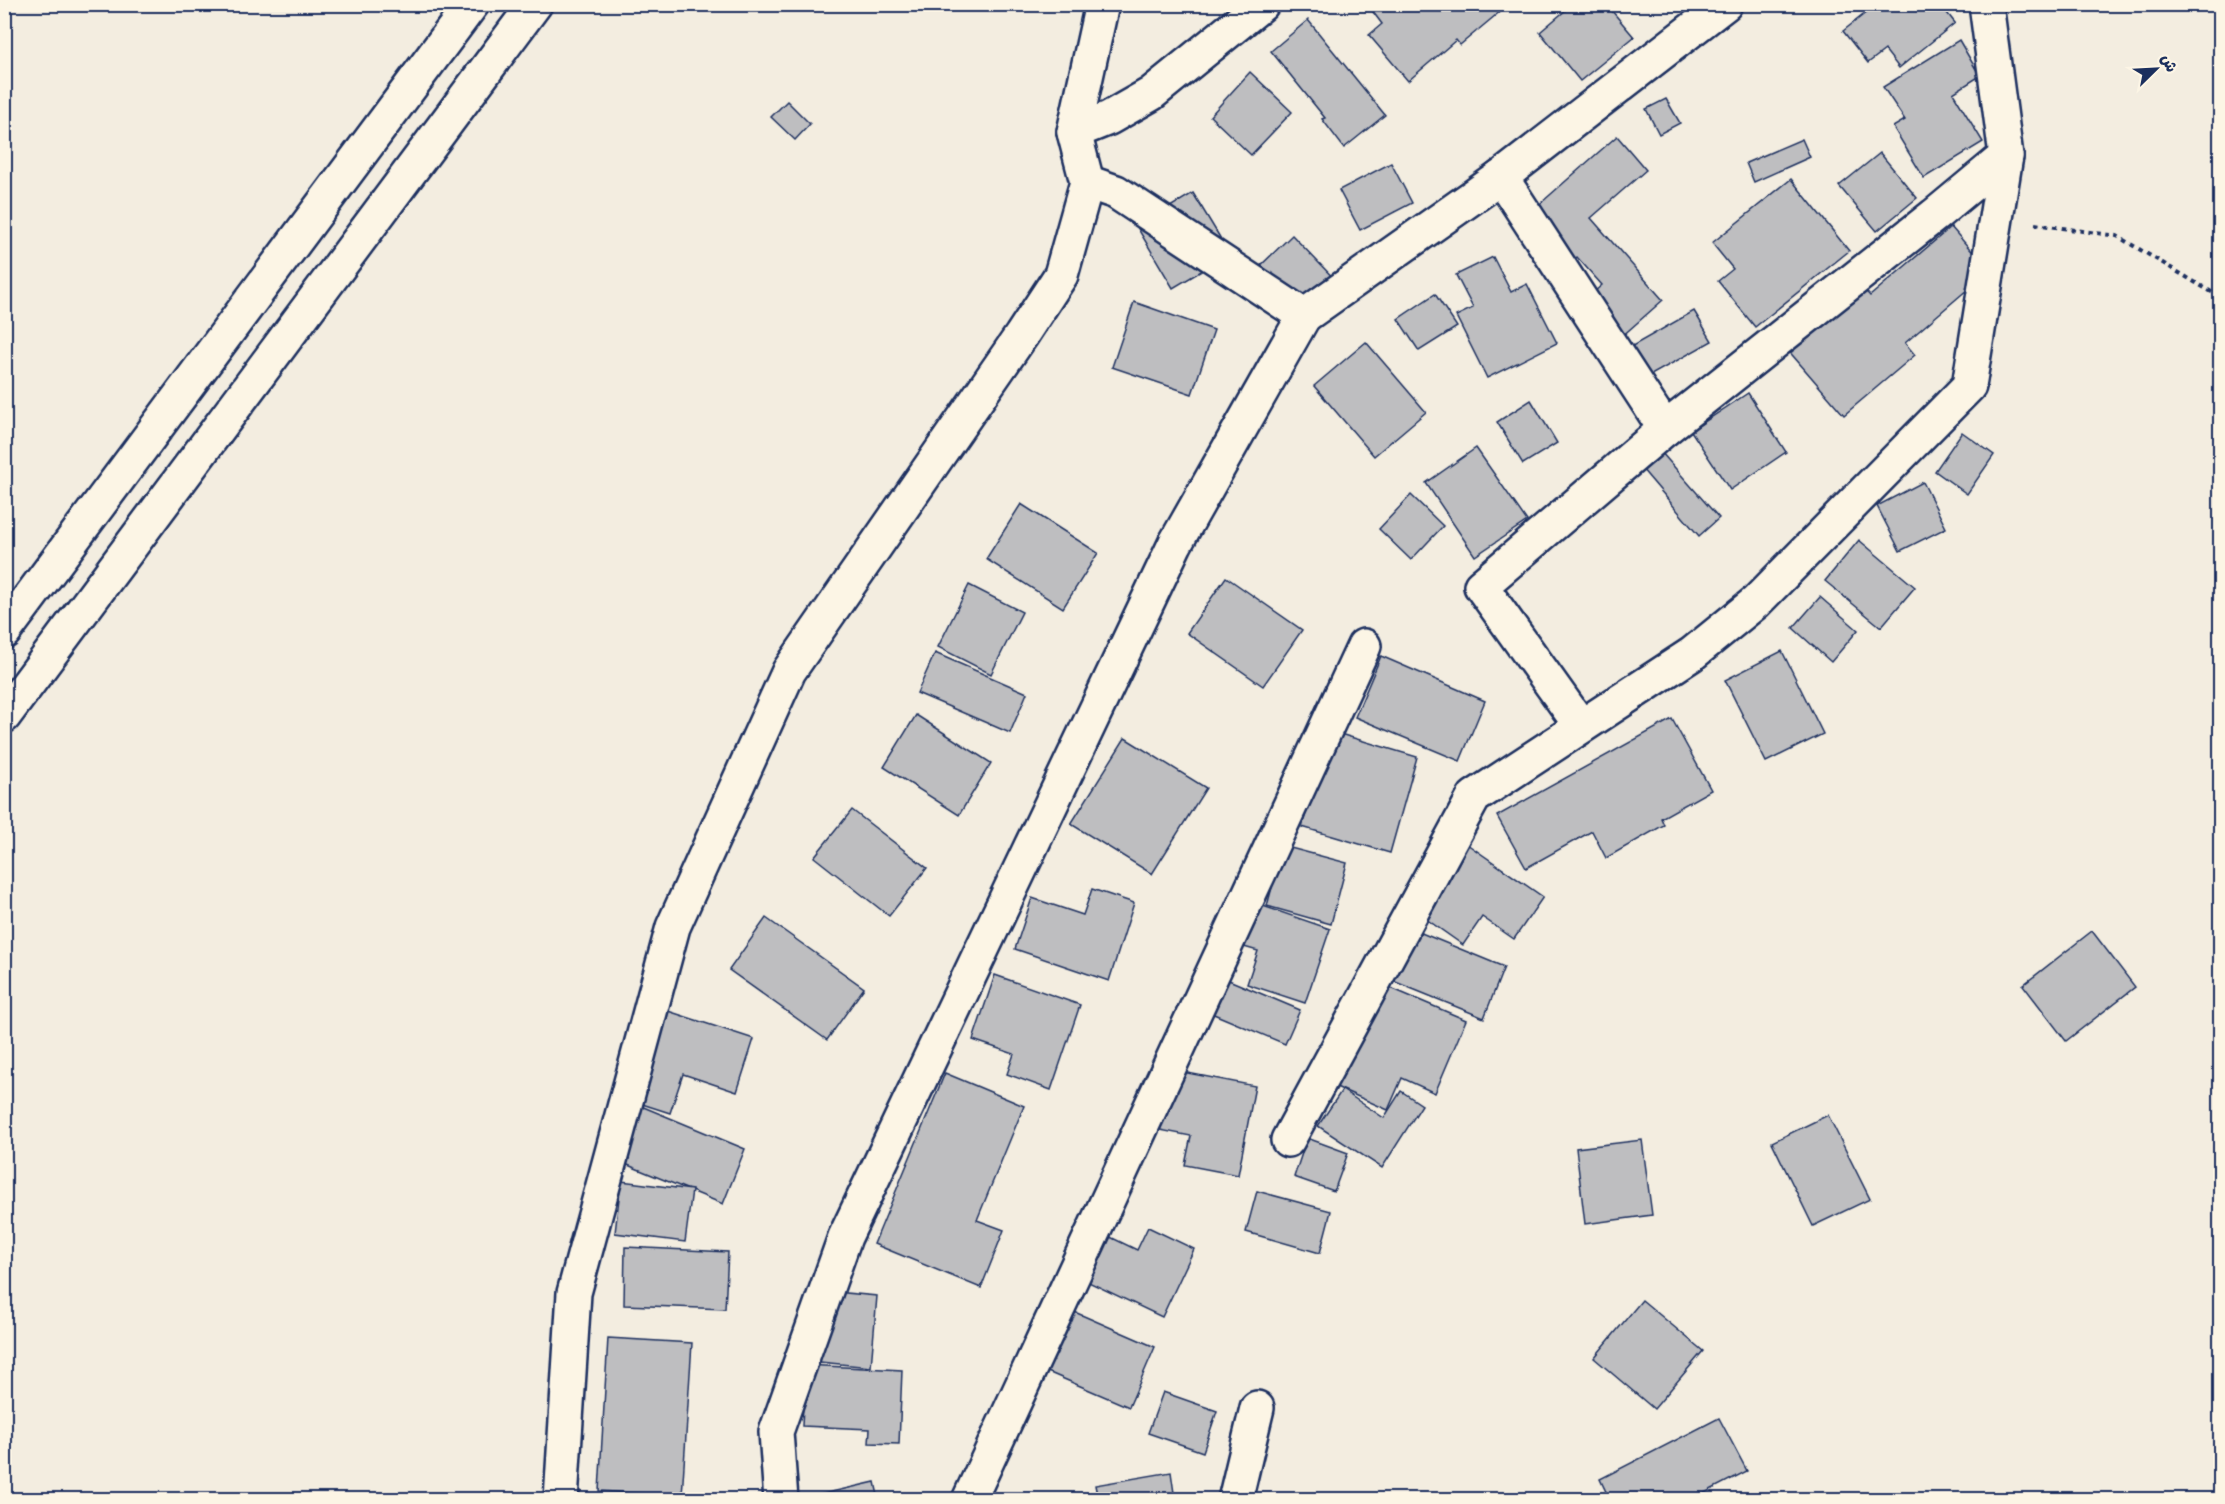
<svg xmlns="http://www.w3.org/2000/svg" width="2225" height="1504" font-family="'Balsamiq Sans','Playpen Sans Arabic',sans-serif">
<rect width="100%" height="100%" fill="#f3ede0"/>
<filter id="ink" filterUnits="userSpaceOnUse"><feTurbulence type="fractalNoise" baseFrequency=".0167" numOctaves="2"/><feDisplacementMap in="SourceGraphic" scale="12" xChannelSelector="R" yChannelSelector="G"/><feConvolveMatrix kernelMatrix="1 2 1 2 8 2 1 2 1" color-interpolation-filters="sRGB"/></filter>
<g filter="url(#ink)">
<g fill="#bebec0" stroke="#1b2f5e" stroke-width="1.5">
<polygon points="1367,4 1508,4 1508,5 1460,45 1456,40 1408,81 1369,35 1382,24"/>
<polygon points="1573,4 1606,4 1634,37 1580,81 1540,32"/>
<polygon points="1877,4 1940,4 1955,23 1899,68 1885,50 1868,63 1843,31"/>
<polygon points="1308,20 1385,115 1344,148 1322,119 1325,118 1271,51"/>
<polygon points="1959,40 1980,76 1953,93 1983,142 1924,178 1893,127 1905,120 1883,87"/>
<polygon points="1250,72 1292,112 1251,155 1210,116"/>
<polygon points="1666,99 1680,123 1659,134 1646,109"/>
<polygon points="787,101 810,124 795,140 771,117"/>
<polygon points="1617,136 1646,170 1591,218 1663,300 1620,338 1586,299 1602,285 1577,257 1567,266 1525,217"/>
<polygon points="1802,139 1810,157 1754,182 1746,163"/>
<polygon points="1880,153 1917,198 1877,231 1839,186"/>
<polygon points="1391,163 1412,203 1360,230 1339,190"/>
<polygon points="1791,179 1849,251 1755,327 1718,281 1733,269 1712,243"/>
<polygon points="1193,193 1230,254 1173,288 1137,227"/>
<polygon points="1951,227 1989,271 1905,343 1915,355 1844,415 1787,349 1861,286 1870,296"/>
<polygon points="1292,235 1344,289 1317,316 1254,272"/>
<polygon points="1493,257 1511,292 1527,284 1557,343 1487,378 1456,316 1473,308 1456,275"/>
<polygon points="1435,294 1457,327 1419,351 1398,319"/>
<polygon points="1134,302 1214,330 1192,394 1112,367"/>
<polygon points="1694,311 1712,341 1644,379 1627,349"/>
<polygon points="1366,342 1426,412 1374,456 1314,386"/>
<polygon points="1748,393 1786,452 1730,490 1691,431"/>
<polygon points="1531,400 1557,443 1523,464 1497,422"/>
<polygon points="1962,432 1994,455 1967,494 1935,471"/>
<polygon points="1476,448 1527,521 1475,556 1426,483"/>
<polygon points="1661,452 1719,518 1699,536 1642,469"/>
<polygon points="1923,482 1946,528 1900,551 1877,506"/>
<polygon points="1411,495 1443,526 1411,560 1379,529"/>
<polygon points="1021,504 1098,553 1063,608 986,559"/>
<polygon points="1859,540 1915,587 1881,627 1825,581"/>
<polygon points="1226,577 1302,630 1263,686 1187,633"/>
<polygon points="969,585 1022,612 991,674 938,647"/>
<polygon points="1820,597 1858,630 1831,662 1793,628"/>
<polygon points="1782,651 1823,734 1766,762 1725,680"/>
<polygon points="935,653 1027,693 1010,733 917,693"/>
<polygon points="1381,656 1485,701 1460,761 1355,717"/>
<polygon points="916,715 991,763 959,815 884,767"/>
<polygon points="1672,719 1711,790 1661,818 1664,825 1606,858 1592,831 1526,868 1497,816"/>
<polygon points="1330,731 1417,757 1390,853 1302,827"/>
<polygon points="1125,738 1206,788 1152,874 1071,824"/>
<polygon points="852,810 927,868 889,916 814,857"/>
<polygon points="1467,844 1543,897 1514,939 1482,917 1463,945 1419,914"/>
<polygon points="1283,846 1347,863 1331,924 1267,906"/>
<polygon points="1092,889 1134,903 1109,981 1015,949 1032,898 1083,915"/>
<polygon points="1257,904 1330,929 1305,1003 1247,984 1258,951 1244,947"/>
<polygon points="766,918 864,988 827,1040 729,970"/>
<polygon points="1414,930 1504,967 1484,1018 1393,981"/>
<polygon points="2092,931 2135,987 2066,1041 2023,985"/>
<polygon points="995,975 1080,1005 1051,1090 1007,1074 1014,1054 973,1040"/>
<polygon points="1224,978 1300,1010 1285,1044 1209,1012"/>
<polygon points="1379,983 1466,1020 1435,1093 1402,1078 1388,1110 1334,1086"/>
<polygon points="668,1011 754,1039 737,1092 683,1074 670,1113 639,1103"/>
<polygon points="1167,1069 1255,1086 1238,1175 1185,1165 1191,1136 1155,1129"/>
<polygon points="945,1073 1024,1106 977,1220 1004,1230 981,1288 874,1244"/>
<polygon points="1342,1090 1384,1118 1401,1091 1422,1105 1382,1168 1318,1126"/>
<polygon points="641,1106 745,1149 723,1204 618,1161"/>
<polygon points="1828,1115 1870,1199 1813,1226 1772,1142"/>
<polygon points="1307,1138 1348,1153 1334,1191 1294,1177"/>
<polygon points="1642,1140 1652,1215 1585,1224 1576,1148"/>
<polygon points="621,1181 692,1190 685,1242 615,1233"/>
<polygon points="1257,1191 1331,1211 1320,1253 1246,1232"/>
<polygon points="1148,1227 1194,1249 1162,1317 1080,1278 1102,1233 1137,1250"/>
<polygon points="625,1247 728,1252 725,1309 624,1305"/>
<polygon points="814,1290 877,1296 871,1367 809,1361"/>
<polygon points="1642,1300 1703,1351 1654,1409 1594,1358"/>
<polygon points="1070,1310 1155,1347 1129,1407 1043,1370"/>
<polygon points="608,1338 692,1343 682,1496 599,1491"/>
<polygon points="805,1365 902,1370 899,1444 869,1443 870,1429 802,1426"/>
<polygon points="1163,1392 1217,1411 1203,1452 1148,1433"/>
<polygon points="1719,1418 1747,1471 1691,1500 1610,1500 1600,1479"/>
<polygon points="1171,1472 1175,1500 1098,1500 1095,1485"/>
<polygon points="875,1482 879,1500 797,1500"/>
</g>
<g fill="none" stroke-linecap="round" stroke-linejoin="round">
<defs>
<g id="street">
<polyline points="1074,132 1109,118 1151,94 1262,4"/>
<polyline points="1501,177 1665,429 1935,215 2006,156 1986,4"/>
<polyline points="1087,182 1116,192 1304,316 1501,177 1725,4"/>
<polyline points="4,632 472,4"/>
<polyline points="4,716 535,4"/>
<polyline points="1581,726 1481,586 1665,429"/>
<polyline points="1288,1140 1474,797 1692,654 1756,602 1969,386 2006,156"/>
<polyline points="561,1500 574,1293 673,927 789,671 1021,336 1061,275 1087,182 1074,132 1102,4"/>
<polyline points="781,1500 776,1432 845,1237 1175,544 1304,316"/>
<polyline points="969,1500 1364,646"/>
<polyline points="1235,1500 1257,1408"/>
</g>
</defs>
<use href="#street" stroke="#1b2f5e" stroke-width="38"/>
<polyline stroke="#1b2f5e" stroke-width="4" stroke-dasharray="4.5 4.5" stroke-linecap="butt" points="2035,224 2117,236 2220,297"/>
<use href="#street" stroke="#fcf5e5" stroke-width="33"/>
</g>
</g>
<rect width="2225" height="1504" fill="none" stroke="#fcf5e5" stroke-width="24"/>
<rect x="12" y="12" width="2201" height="1480" fill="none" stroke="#1b2f5e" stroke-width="2" filter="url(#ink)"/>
<g transform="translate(2156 69) rotate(66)" stroke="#fcf5e5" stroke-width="4.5" paint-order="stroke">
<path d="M0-4.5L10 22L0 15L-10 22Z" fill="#1b2f5e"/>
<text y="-9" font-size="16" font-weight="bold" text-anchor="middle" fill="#1b2f5e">ش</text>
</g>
</svg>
